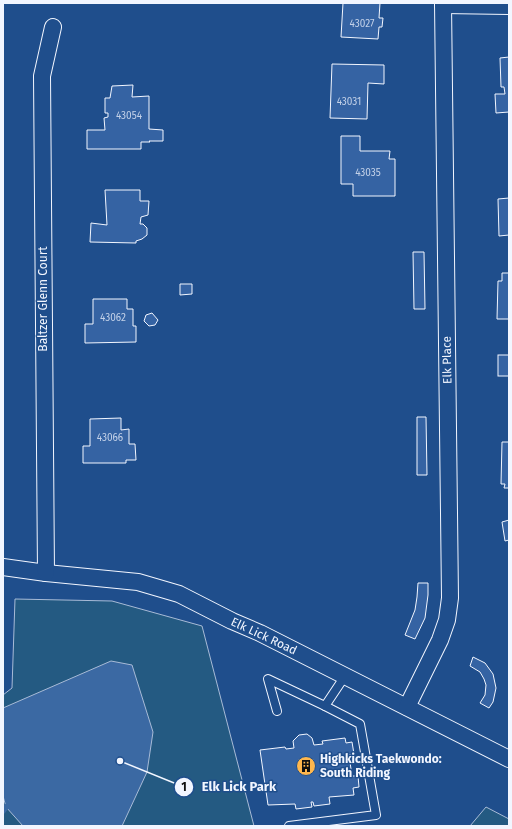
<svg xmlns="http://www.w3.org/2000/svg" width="512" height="829" font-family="'Fira Sans',sans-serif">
<rect width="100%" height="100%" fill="#1f4e8c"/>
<g fill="#245a82" stroke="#a8bbd7">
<polygon points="15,599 112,601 202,626 254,826 3,826 3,695 12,688"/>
<polygon points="486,807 509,819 509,826 470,826"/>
</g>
<polygon fill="#3b69a3" stroke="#a8bbd7" points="111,661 132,665 153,732 147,772 122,826 23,826 6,807 3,796 3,708"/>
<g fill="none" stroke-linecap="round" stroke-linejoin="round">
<polyline stroke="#3b69a3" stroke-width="5.5" points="3,811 6,807"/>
</g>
<g fill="#3563a3" stroke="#f2f6ff">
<polygon points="343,3 394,3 380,3 379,18 383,18 382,27 379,27 378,39 341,37"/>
<polygon points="509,57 509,112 496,113 495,94 505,94 504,87 501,87 500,58"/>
<polygon points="332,64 384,65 384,84 368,83 367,119 330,118"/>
<polygon points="133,85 132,97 149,96 149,129 163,130 163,141 149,141 150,142 141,142 141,149 87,149 87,130 105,130 104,118 108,117 108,113 105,113 105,98 110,98 112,86"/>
<polygon points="341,136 360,136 360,151 390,151 389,159 395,159 395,196 353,196 353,184 341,184"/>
<polygon points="105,190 140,190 140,201 149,201 148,215 141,217 140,224 143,224 147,228 147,235 142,239 136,241 136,243 90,242 91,223 107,225"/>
<polygon points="509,198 509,242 509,235 499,236 498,199"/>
<polygon points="413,252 424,252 425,309 414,309"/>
<polygon points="502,273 509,273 509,319 497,319 498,281 502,281"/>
<polygon points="180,284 192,284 192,294 180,295"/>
<polygon points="93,299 127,299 127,309 133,309 133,326 136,326 136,342 85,343 85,324 93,324"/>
<polygon points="152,313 158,320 155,325 149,326 144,321 146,315"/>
<rect x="498" y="355" width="11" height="21"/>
<polygon points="417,417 426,417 427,475 417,475"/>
<polygon points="121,418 121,430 129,429 129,444 135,444 136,460 126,460 126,463 83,463 83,446 90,446 90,419"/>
<polygon points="502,442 509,442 509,488 504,488 505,484 501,484"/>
<polygon points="509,520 509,540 505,541 502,522"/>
<polygon points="418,583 428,583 428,595 425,618 415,639 405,635 415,610 417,597"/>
<polygon points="473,657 485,663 493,674 496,688 493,702 489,708 480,703 485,695 486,685 484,679 480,672 470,666"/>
<polygon points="307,734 312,738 314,745 323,744 322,741 345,738 346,743 352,742 354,754 349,755 352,776 358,776 359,787 353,788 354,795 329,797 330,804 314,806 313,802 311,802 312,807 296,809 295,804 268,805 260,750 285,747 286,749 294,748 293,741 299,735"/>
</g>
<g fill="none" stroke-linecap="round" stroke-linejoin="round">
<defs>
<g id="service">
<polyline points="277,711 268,679 325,706 345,676"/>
<polyline points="289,826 376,815 360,724 325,706"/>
</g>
<g id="minor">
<polyline points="443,5 509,6"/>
<polyline points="3,567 46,573 138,582 179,594 232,621 260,633 509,759"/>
<polyline points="46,573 42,76 53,27"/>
<polyline points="407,707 440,640 447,620 450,598 443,3"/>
</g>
</defs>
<use href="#service" stroke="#f2f6ff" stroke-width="10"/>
<use href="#minor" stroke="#f2f6ff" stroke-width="18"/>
<use href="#service" stroke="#1f4e8c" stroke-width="8"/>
<use href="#minor" stroke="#1f4e8c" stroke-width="16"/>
</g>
<defs>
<symbol id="building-disc" viewBox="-11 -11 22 22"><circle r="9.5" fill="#ffb74d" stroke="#1f4e8c"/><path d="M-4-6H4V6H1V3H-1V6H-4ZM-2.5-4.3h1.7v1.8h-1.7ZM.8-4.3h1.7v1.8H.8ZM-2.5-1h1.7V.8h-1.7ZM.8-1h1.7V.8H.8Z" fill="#111"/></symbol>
</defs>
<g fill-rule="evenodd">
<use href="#building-disc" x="295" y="755" width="22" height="22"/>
</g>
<g text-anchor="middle" stroke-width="3" stroke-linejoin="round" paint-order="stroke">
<g font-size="10" fill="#c3d1e8">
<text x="362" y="27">43027</text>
<text x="349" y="105">43031</text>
<text x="129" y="119">43054</text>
<text x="368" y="176">43035</text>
<text x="113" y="321">43062</text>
<text x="110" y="441">43066</text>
</g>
<g font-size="12" fill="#f2f6ff" stroke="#1f4e8c">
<text transform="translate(43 299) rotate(-90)" y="4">Baltzer Glenn Court</text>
<text transform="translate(447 360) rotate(-91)" y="4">Elk Place</text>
<text transform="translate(264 636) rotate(25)" y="4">Elk Lick Road</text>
</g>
<g font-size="12" font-weight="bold" fill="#f2f6ff" stroke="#1f4e8c" text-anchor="start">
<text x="320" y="763">Highkicks Taekwondo:<tspan x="320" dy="14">South Riding</tspan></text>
</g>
</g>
<path fill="none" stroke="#f2f6ff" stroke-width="1.5" d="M120 761L184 787"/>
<g fill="#f2f6ff" stroke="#1f4e8c" stroke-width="1.5">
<circle cx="120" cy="761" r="4"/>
<circle cx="184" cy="787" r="10"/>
</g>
<g font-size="12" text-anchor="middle" font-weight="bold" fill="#111">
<text x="184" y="791">1</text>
</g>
<g font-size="13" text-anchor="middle" font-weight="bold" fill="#f2f6ff" stroke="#1f4e8c" stroke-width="3" stroke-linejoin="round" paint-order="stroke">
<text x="239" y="791">Elk Lick Park</text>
</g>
<rect width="512" height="829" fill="none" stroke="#f2f6ff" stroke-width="8"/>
</svg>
